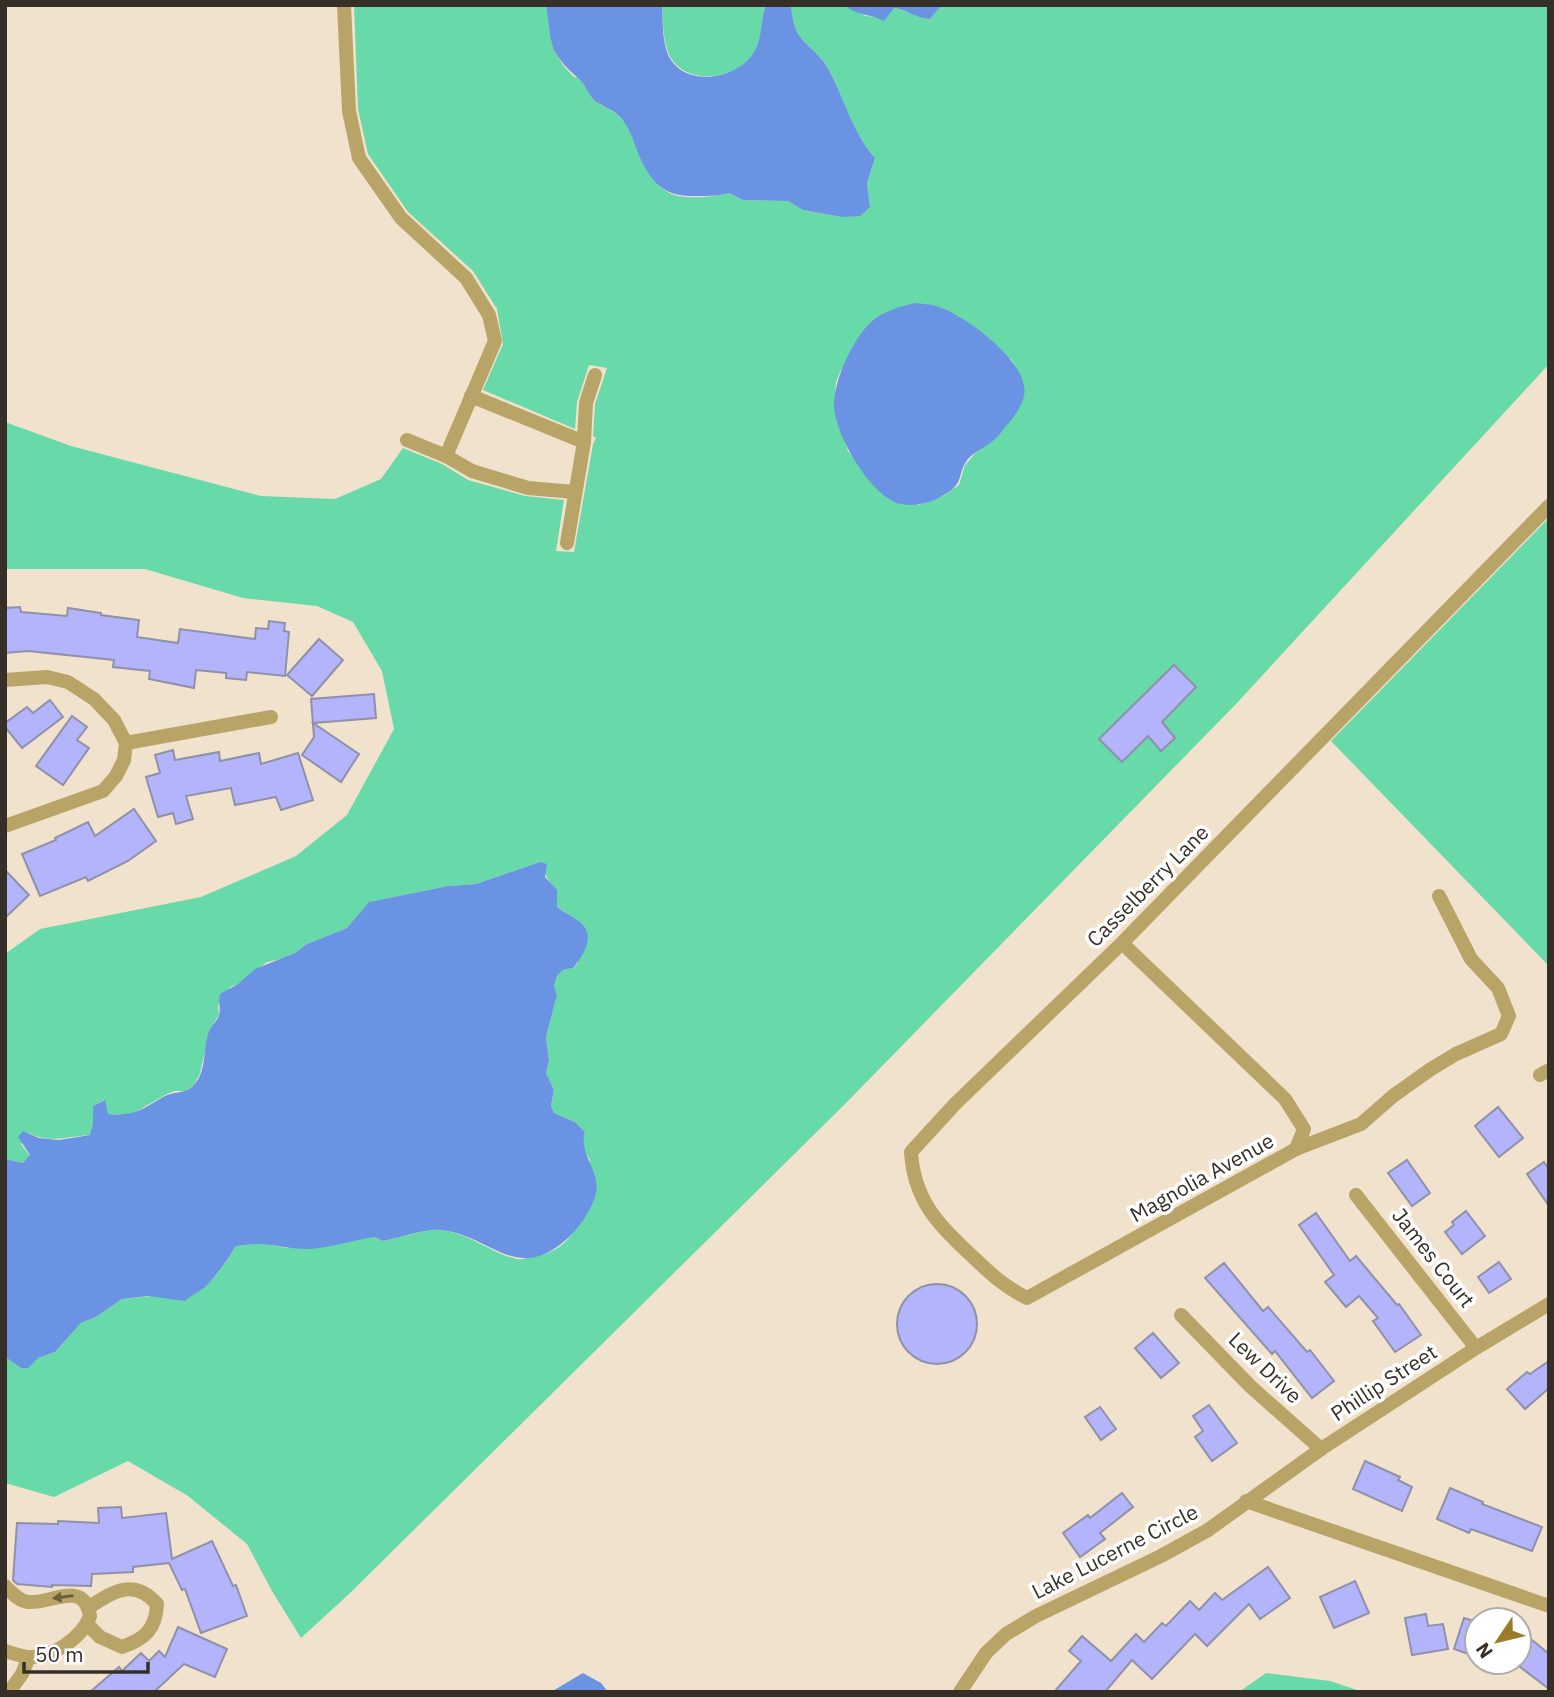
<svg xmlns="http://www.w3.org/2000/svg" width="1554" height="1697" font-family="'IBM Plex Sans',sans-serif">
<rect width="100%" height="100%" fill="#f0e2cc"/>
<g fill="#68d9a9" fill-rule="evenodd">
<path d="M354,5h192c4,28 4,48 25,69 6,7 2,0 9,6 6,6 8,15 15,21 12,9 20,8 30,22 15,23 17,51 41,68 13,10 48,6 63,2l14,7 45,1 15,9 39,7 28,-10 -3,-24 8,-25c-24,-27 -31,-63 -49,-93 -6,-10 -25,-24 -29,-33 -4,-9 -5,-17 -6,-27h53l22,11 15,2 13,-10 36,11 12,-14h607v359l-313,340 -390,399 -497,491 -48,44 -29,-47 -25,-47 -59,-48 -60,-35 -74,36 -49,-14v-126l16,11 17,-10 17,-6 26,-29 15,-6 26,-18 72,-7c17,-7 33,-29 41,-45l21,-5 31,6 88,-11 8,4c14,-3 47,-13 58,-11 30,4 51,24 76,29 6,1 14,-2 21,-3 48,-11 46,-57 52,-96 -6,-10 -9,-16 -5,-28l-10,-10 -21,-9 -3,-7 3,-16 -8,-17 3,-12 -3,-24 11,-42 -3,-9 3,-10 6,-6 10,-2 5,-5 -4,-45 -17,-11c0,-21 -10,-24 -17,-45l-64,22 -28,2 -78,16 -23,26 -40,16 -12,9 -14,6 -14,3 -29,22 -8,3 -12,19 1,9 -9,14 -10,44 -6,12 -9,6h-11l-9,4 -33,19h-25l-3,-14 -11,6v18l-2,11c-22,1 -41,9 -62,-2l-8,11 9,12 -7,7 -18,-4v-205l35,-25 161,-32 95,-41 51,-41 47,-86 -12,-58 -29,-49 -36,-16 -74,-8 -98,-29h-140v-147l66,24 190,50 74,3 46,-20 22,-31 39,16 26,16 57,16 39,4 -8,51 18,1 19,-108 3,-6 -3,-2 2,-32 12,-36 -18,-3 -12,37 -2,27 -92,-39 20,-46 -6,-35 -24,-38 -65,-59 -40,-58 -10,-45zM871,322l140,37 12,23 -44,67 -14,16 -6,20 -14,10 -26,10 -41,-16 -30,-38 -14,-46 2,-23 4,-10z"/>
<path d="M655,5h111c-6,16 -2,34 -12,48 -17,25 -62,33 -81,8 -10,-13 -10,-38 -11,-54z"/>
<polygon points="1549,518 1549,966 1331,741"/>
<polygon points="1266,1673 1330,1681 1363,1692 1239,1692"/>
</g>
<g fill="#6a94e3">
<path d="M546,5h109l7,2c1,16 0,39 9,53 18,28 68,18 83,-8 9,-14 6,-32 12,-47h25c1,10 2,18 6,27 4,9 23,23 29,33 18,30 25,66 49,93l-8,25 3,24 -10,9 -18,1 -39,-7 -15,-9 -45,-1 -14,-7c-11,3 -20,3 -32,3 -28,1 -42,-8 -55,-34 -7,-15 -10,-30 -20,-43 -8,-10 -18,-11 -27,-18 -7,-6 -9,-15 -15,-21 -32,-29 -28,-33 -34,-75z"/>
<path d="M844,5h98l-12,14c-14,-1 -23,-9 -36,-11l-10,13c-13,-7 -27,-5 -40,-16z"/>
<path d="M915,303c6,1 14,1 21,3 28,8 95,57 88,90 -2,10 -10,21 -16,28 -5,5 -9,12 -14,16 -8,7 -19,11 -26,19 -12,15 -2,25 -26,37 -12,7 -27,11 -41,8 -30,-6 -68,-72 -67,-101 1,-25 19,-64 37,-81 12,-11 28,-15 44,-19z"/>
<path d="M540,862l7,2 -2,13 12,13v17c8,6 17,10 24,16 15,14 2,33 -8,45l-10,2 -6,6 -3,10 3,9 -11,42 3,24 -3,12 8,17 -3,16 3,7 21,9 10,10c-7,22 16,39 11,61 -3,15 -17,35 -28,45 -52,47 -75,-2 -127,-8 -13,-2 -43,8 -58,11l-8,-4c-21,3 -42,10 -64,12 -29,1 -47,-10 -76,-2 -7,13 -17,26 -27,37 -6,7 -16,10 -23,17l-37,-5 -26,3 -26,18 -15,6 -26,29 -17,6 -10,10h-7l-16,-11v-198l18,4 7,-8 -12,-18 5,-6 16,7 20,2 31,-5 3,-11v-18l12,-6 3,14c27,2 33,-4 55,-17 10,-6 22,-3 30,-11 15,-15 9,-39 17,-57 2,-4 8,-9 9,-14 2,-6 -1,-14 1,-21l18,-10 17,-15 40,-16 12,-9 40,-16 22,-26 79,-16 28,-2z"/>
<polygon points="583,1673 601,1683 608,1692 551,1692"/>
</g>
<g fill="#b3b4fb" stroke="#9091a8" stroke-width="2">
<polygon points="20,607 21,612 67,616 68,608 101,613 101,615 139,620 137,637 178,643 180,629 255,639 256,628 268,629 269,621 285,623 284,631 289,632 285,676 247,672 246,680 226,678 226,673 196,670 194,688 149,679 150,671 113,667 114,660 28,651 5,653 5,608"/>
<polygon points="319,639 343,660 312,696 287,675"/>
<polygon points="1174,665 1196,687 1162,722 1175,738 1161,751 1148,736 1122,762 1099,739"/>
<polygon points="374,694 376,718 313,723 359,754 341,782 302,755 314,737 311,699"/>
<polygon points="50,700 63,717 22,748 5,727 5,723 27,707 33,713"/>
<polygon points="72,716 87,727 77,740 89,748 63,785 36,766"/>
<polygon points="173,750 175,760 219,752 220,761 259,753 261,764 298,753 313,800 281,810 276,797 235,805 231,788 186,796 193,819 176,824 173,813 158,817 146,777 160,773 155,755"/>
<polygon points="134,809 156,841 128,861 88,881 86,877 40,896 22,854 56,840 55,838 88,822 95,836"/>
<polygon points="5,870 29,895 5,918"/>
<polygon points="1498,1107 1523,1138 1499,1157 1475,1126"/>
<polygon points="1407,1160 1430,1193 1412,1206 1388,1173"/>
<polygon points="1544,1162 1549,1169 1549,1206 1527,1174"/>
<polygon points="1466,1211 1485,1236 1462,1254 1445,1232 1454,1225 1452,1222"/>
<polygon points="1316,1213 1350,1261 1356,1256 1397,1305 1399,1304 1421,1335 1395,1352 1373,1321 1378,1318 1359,1296 1346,1307 1325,1282 1334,1275 1299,1225"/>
<polygon points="1499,1262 1511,1279 1489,1293 1478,1277"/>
<polygon points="1224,1263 1263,1311 1268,1307 1307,1352 1310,1350 1334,1381 1312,1398 1275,1351 1272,1354 1205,1278"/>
<circle cx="937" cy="1324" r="40"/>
<polygon points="1153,1333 1179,1363 1161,1378 1135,1348"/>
<polygon points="1549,1361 1549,1388 1525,1409 1507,1389 1527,1372 1530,1374"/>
<polygon points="1209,1405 1237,1443 1212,1461 1195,1437 1203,1431 1193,1416"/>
<polygon points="1100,1407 1116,1429 1101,1440 1085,1417"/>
<polygon points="1365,1461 1400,1477 1398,1480 1412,1487 1402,1511 1353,1489"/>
<polygon points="1450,1488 1483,1502 1482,1504 1542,1527 1532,1551 1471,1529 1469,1533 1437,1519"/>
<polygon points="1122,1493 1133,1507 1100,1533 1105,1539 1080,1557 1063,1533 1088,1515 1090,1518"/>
<polygon points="121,1507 122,1518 166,1513 172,1559 212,1541 233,1586 236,1585 247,1616 201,1633 185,1589 182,1590 169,1563 133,1567 133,1572 92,1574 91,1586 52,1585 52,1587 17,1584 13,1580 17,1523 58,1524 58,1521 99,1523 98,1508"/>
<polygon points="1268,1567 1290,1598 1260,1619 1249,1604 1207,1646 1195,1634 1152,1679 1132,1660 1105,1692 1054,1692 1081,1661 1069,1651 1082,1636 1111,1661 1136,1634 1144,1642 1162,1623 1166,1626 1190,1601 1199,1610 1215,1593 1222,1600"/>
<polygon points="1355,1581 1369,1613 1334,1628 1320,1597"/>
<polygon points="1426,1614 1428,1626 1443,1624 1448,1649 1412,1655 1405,1618"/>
<polygon points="1464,1618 1477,1622 1477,1657 1454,1649"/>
<polygon points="178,1627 227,1649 215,1677 184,1664 154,1692 90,1692 119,1667 122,1671 141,1653 149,1661 159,1651 165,1657"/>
<polygon points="1532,1640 1549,1654 1549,1689 1515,1663 1519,1662 1519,1657"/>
</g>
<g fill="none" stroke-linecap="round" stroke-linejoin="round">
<g stroke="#b9a467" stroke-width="14">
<polyline points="344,5 349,111 359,158 401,218 466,278 489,315 495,341 446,456"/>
<polyline points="471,396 584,442"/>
<polyline points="407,440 446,456 472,471 528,488 575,492"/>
<polyline points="567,543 584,442 586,403 595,375"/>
<polyline points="5,680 47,677 68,682 94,699 114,720 126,743 124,760 116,776 103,791 5,826"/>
<polyline points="126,743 271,717"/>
<path d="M1122,943l163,156 19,30 -8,20 -269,149c-24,-12 -36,-24 -55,-42 -34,-31 -58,-56 -61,-104l44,-48 167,-161 427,-437"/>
<polyline points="1540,1075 1549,1070"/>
<polyline points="1296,1149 1361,1124 1393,1096 1431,1069 1456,1054 1501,1034 1509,1016 1498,988 1471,959 1439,896"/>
<polyline points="1356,1195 1476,1348"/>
<polyline points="1181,1315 1250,1386 1321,1449"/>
<polyline points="1246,1501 1549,1606"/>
<path d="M5,1586c7,7 14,15 23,16 24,2 56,-23 62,14 -8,22 -39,43 -63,41 -7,-1 -15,-4 -22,-6"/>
<path d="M87,1624l13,13 22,10c23,-8 34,-18 35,-43 -23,-26 -44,-13 -69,4"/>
<polyline points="9,1692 22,1674 29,1657"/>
<polyline points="960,1692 986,1653 1006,1634 1036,1616 1161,1556 1208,1530 1321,1449 1476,1348 1549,1304"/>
</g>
</g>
<defs><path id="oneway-solid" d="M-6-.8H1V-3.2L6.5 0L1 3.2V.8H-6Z" transform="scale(1.75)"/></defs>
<use fill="#6a5e41" href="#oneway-solid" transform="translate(63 1597) rotate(172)"/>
<g text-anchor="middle" stroke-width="7" stroke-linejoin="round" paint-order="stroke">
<g font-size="21" fill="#352f27" stroke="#fff">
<text transform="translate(1148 886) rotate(-45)" y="7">Casselberry Lane</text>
<text transform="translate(1202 1178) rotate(-29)" y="7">Magnolia Avenue</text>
<text transform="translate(1433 1258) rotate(52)" y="7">James Court</text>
<text transform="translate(1265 1368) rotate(44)" y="7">Lew Drive</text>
<text transform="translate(1384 1383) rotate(-33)" y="7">Phillip Street</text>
<text transform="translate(1115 1552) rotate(-27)" y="7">Lake Lucerne Circle</text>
</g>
</g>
<rect width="1554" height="1697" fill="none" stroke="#352f27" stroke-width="14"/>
<g transform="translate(1498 1641) rotate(235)"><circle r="33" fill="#ffffff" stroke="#aeaca9" stroke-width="2"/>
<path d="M0-5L12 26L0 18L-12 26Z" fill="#9b7b25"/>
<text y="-10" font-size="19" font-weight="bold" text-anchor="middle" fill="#352f27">N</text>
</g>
<path d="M24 1662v10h124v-10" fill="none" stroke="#352f27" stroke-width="3.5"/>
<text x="35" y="1662" font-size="21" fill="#352f27" stroke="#ffffff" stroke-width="5" paint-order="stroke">50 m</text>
</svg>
